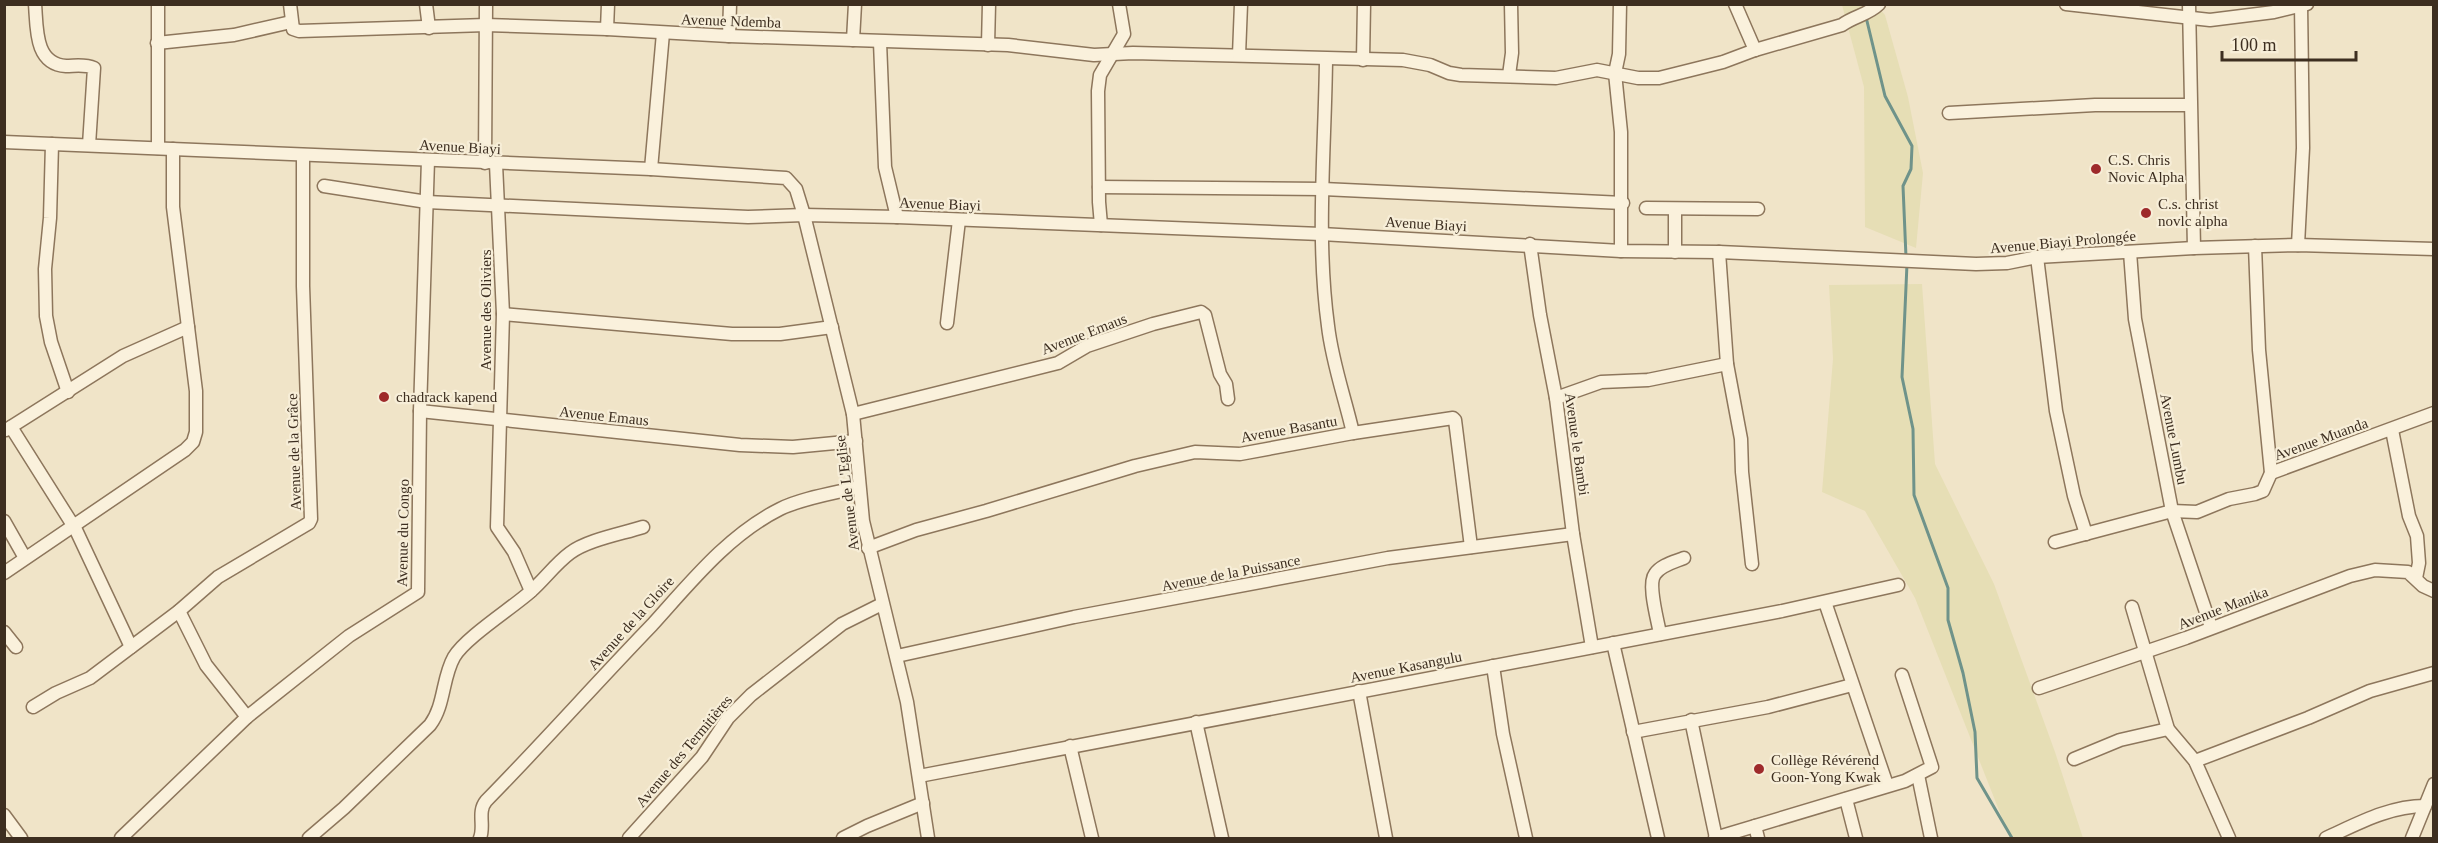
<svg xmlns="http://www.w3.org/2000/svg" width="2438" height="843" font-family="Georgia,serif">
<rect width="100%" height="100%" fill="#f0e4c8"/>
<g fill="#e6deb5">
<polygon points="1842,5 1876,5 1885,15 1908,97 1923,173 1916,248 1865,227 1864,87"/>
<polygon points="1922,284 1935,464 1994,584 2055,752 2083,838 2010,838 1915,598 1865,511 1822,492 1833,359 1829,285"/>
</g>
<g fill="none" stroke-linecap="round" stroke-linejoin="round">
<g stroke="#6f938a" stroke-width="3">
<polyline points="1866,17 1885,96 1912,146 1911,169 1903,186 1906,257"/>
<polyline points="1907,264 1902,377 1913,429 1914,495 1948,588 1948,620 1963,673 1975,732 1977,778 2012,838"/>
</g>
<defs>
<g id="minor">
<path d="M35,4c2,23 -1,60 31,62 9,0 19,-2 28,2l-5,77"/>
<polyline points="158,4 158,148"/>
<path d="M290,4l3,25 6,2 187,-6 121,4 122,7 279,9 86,10 39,-2 270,7 27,5 19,8 12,2 95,3 41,-8 41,8h21l64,-16 32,-12 87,-25c12,-9 26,-10 37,-21"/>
<polyline points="426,4 429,28"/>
<polyline points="1620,4 1619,54 1615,73 1621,132 1621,251"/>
<polyline points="1735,4 1755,50"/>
<polyline points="2066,4 2210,20 2274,12 2307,4"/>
<polyline points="2189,4 2194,248"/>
<polyline points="607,29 608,4"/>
<polyline points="729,36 730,4"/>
<polyline points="853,40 855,4"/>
<polyline points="880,42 885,167 897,217"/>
<polyline points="157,43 234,35 291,22"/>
<polyline points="988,45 989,4"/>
<polyline points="1239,55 1241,4"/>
<path d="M1326,60c-1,88 -10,178 2,266 4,36 17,72 25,107"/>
<polyline points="1363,60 1364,4"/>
<polyline points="1509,75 1512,53 1511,4"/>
<polyline points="1949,113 2095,105 2190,105"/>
<polyline points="4,142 651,169 786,178 796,189 804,215 853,414 863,521 907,702 928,838"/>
<polyline points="52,144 50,218 45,269 46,316 51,342 68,392"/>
<polyline points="485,163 486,4"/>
<polyline points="496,164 503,314 497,527 514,552 531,591"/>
<polyline points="651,169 663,33"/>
<polyline points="324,186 427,202 659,213 748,217 804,215 897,217 1321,234 1621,251 1719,252 1976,264 2007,263 2037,257 2194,248 2298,245 2434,249"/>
<polyline points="1099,187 1323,189 1623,203"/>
<polyline points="1646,208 1758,209"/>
<polyline points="1101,225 1099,202 1098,91 1100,75 1124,34 1119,4"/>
<polyline points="1530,244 1540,315 1556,398 1573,534 1592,647"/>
<polyline points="2298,245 2303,148 2301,4"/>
<polyline points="1675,252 1675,209"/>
<polyline points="1719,252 1727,364 1741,439 1742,472 1752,564"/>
<polyline points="2130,252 2135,319 2172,511 2211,627"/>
<polyline points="2037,257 2056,411 2074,496 2086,534"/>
<polyline points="503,314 732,334 780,334 832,327"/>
<polyline points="947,323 959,220"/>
<polyline points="1556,398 1601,382 1648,380 1727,364"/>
<polyline points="420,411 740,445 793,447 856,441"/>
<polyline points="853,414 1058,363 1087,346 1153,324 1201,312 1205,315 1220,374 1226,384 1228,399"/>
<polyline points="11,427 76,530 131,647"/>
<polyline points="6,430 123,356 188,327"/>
<polyline points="2392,430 2409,516 2417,536 2419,563 2416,578"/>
<polyline points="2271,473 2434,413"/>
<polyline points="4,521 25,558"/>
<polyline points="2055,542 2172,511 2197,512 2229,499 2255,494 2263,491 2271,473 2259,350 2255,246"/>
<polyline points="868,548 916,530 986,511 1135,466 1195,452 1240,454 1353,433 1453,418 1455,420 1471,547"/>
<polyline points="4,573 185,450 193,442 196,432 196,391 173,207 173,149"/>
<polyline points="1825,602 1887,785"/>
<polyline points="2132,607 2168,729 2195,761 2229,838"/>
<polyline points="179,611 206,665 247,717"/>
<polyline points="4,632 16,647"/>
<path d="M1660,634c-2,-13 -13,-50 -5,-60 6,-9 19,-12 29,-16"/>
<polyline points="1613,643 1658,838"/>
<polyline points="897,656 1074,617 1388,558 1573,534"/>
<polyline points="1493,666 1503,734 1526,838"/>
<polyline points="2039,688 2186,638 2350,576 2375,570 2408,572 2423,586 2434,591"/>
<polyline points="1359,691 1386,838"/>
<polyline points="33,707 56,693 90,678 179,611 218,577 309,523 311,519 303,286 303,155"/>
<polyline points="1691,720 1716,838"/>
<polyline points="1196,722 1222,838"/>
<polyline points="1633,732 1768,707 1852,685"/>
<polyline points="1070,746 1092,838"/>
<polyline points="2074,759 2120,740 2168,729"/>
<polyline points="2195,761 2308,718 2370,691 2434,673"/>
<polyline points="1918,775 1931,838"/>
<polyline points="919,776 1782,611 1898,585"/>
<polyline points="1846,799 1856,838"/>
<polyline points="4,815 21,838"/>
<polyline points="1755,826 1758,838"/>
<polyline points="121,838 247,717 349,636 418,592 420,411 428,160"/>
<path d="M309,838l35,-30 86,-83c15,-20 12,-47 24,-68 11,-19 58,-49 76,-65 14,-12 25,-28 40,-39 17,-13 51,-19 73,-26"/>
<path d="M480,838c5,-12 -3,-26 6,-37 56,-57 110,-118 166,-176 38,-42 76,-90 128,-116 22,-11 55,-16 79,-22"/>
<polyline points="629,838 702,757 728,718 751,695 842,624 882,604"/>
<polyline points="843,838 867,826 923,803"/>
<polyline points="1715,838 1905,781 1932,767 1902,675"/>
<path d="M2326,838c31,-14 63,-32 99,-32"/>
<polyline points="2412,838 2434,784"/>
</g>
</defs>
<use href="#minor" stroke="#8d765c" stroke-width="15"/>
<use href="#minor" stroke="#faf1dc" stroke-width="12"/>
</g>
<g fill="#9e2a2b" stroke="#f7eed8" stroke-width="2">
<circle cx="2096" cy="169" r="6"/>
<circle cx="2146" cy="213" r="6"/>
<circle cx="384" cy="397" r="6"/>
<circle cx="1759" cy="769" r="6"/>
</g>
<g text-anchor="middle" stroke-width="4.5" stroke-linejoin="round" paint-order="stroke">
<g font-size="15" fill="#3d2e20" stroke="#f7eed8">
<text transform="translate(731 21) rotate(2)" y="5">Avenue Ndemba</text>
<text transform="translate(460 147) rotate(3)" y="5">Avenue Biayi</text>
<text transform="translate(940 204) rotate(2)" y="5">Avenue Biayi</text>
<text transform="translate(1426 224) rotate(3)" y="5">Avenue Biayi</text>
<text transform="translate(2063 242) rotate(-5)" y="5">Avenue Biayi Prolongée</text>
<text transform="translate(486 310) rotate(-90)" y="5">Avenue des Oliviers</text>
<text transform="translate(1084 334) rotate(-21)" y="5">Avenue Emaus</text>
<text transform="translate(604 416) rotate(6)" y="5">Avenue Emaus</text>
<text transform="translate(1289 429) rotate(-10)" y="5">Avenue Basantu</text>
<text transform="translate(2174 439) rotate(79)" y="5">Avenue Lumbu</text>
<text transform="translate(2321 439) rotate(-20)" y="5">Avenue Muanda</text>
<text transform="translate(1577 444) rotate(82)" y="5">Avenue le Bambi</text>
<text transform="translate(294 452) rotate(-92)" y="5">Avenue de la Grâce</text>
<text transform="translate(847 493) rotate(-97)" y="5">Avenue de L'Eglise</text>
<text transform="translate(403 533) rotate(-89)" y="5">Avenue du Congo</text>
<text transform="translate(1231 573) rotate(-11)" y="5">Avenue de la Puissance</text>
<text transform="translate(2223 608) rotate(-21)" y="5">Avenue Manika</text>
<text transform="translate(631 623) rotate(-48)" y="5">Avenue de la Gloire</text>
<text transform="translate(1406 667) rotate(-11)" y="5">Avenue Kasangulu</text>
<text transform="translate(684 751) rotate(-50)" y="5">Avenue des Termitières</text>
</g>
<g font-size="15" fill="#3d2e20" stroke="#f7eed8" text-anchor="start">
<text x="2108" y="165">C.S. Chris<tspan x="2108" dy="17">Novic Alpha</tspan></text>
<text x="2158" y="209">C.s. christ<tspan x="2158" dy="17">novlc alpha</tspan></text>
<text x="396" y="402">chadrack kapend</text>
<text x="1771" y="765">Collège Révérend<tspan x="1771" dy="17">Goon-Yong Kwak</tspan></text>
</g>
</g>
<rect width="2438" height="843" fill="none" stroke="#3d2e20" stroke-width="12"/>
<path d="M2222 51v9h134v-9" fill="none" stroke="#3d2e20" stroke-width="3"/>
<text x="2231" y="51" font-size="18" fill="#3d2e20" stroke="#f7eed8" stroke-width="4.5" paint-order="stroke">100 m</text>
</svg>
